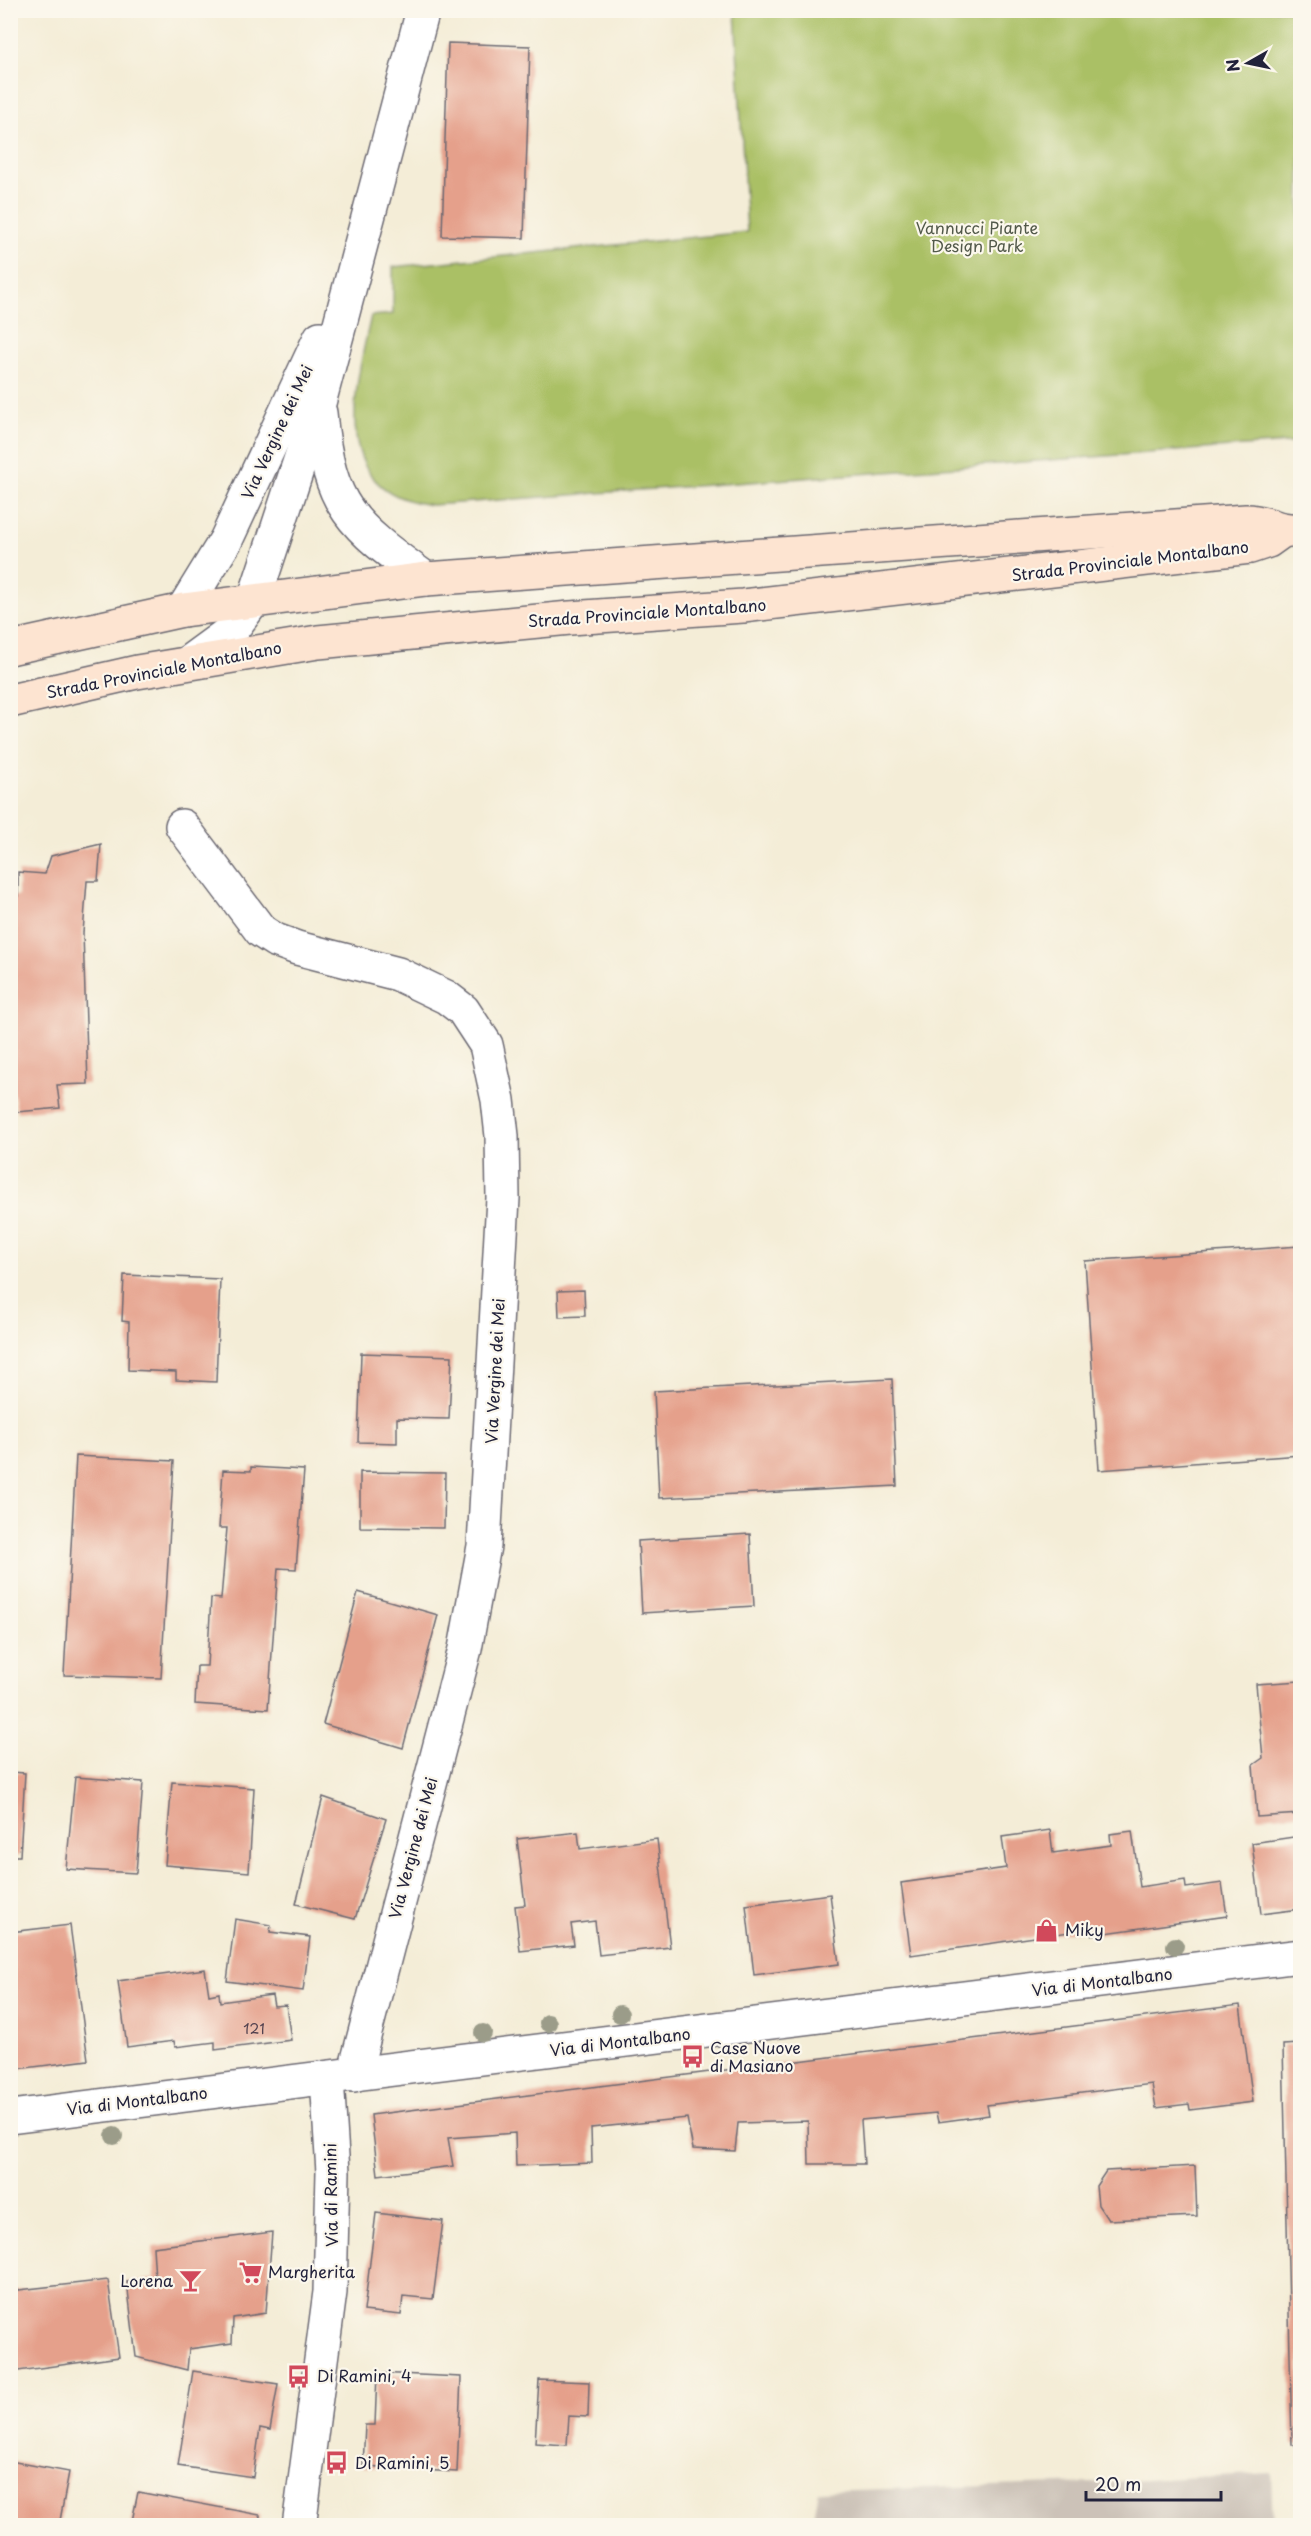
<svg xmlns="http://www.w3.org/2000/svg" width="1311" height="2536" font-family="'Playpen Sans',sans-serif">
<rect width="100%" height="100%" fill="#fbf7ec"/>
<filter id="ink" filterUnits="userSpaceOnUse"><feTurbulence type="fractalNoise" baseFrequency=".0167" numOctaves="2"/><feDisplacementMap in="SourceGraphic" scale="12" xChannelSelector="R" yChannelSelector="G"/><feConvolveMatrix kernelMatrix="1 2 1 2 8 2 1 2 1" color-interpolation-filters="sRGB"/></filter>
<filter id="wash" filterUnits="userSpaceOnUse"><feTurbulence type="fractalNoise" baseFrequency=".008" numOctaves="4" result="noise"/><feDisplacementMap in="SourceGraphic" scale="24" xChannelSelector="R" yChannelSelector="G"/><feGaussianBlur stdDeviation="1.35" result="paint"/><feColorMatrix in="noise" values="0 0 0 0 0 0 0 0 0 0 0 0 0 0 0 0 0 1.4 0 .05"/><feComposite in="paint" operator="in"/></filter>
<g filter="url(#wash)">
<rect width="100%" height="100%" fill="#f4edd7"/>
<polygon fill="#ccc2b8" points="1271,2473 1273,2525 811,2525 818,2491 1093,2483"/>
<path fill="#aac065" stroke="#667150" stroke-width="1.5" d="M1286,10l14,5v427l-868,63c-106,-11 -77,-118 -61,-189l22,-2v-47l354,-35 -12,-221z"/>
<g id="blocks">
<g fill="#e5a08b">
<polygon points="448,43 530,46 524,238 442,236"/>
<polygon points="101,844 98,881 87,881 83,933 88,1084 57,1085 60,1108 17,1112 10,1074 10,896 18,896 18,872 45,874 51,856"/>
<polygon points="1300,1246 1300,1455 1099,1470 1085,1261"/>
<polygon points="124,1275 220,1279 216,1382 176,1380 176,1372 128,1370 129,1322 122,1321"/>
<polygon points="584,1290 585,1316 559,1317 558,1291"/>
<polygon points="361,1353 452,1356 449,1419 397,1418 397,1443 358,1442"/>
<polygon points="892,1379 897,1486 659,1498 654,1391"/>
<polygon points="76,1456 174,1461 161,1678 64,1675"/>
<polygon points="251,1467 304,1470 296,1569 278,1568 268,1709 195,1704 197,1666 207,1666 211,1598 221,1599 227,1528 219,1528 223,1470 251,1471"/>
<polygon points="360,1472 445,1473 444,1528 360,1527"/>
<polygon points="750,1534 754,1606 642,1613 638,1541"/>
<polygon points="358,1592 438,1615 403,1748 323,1724"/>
<polygon points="1300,1681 1300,1814 1257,1817 1253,1765 1263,1758 1256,1684"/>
<polygon points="10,1772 25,1773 20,1856 10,1856"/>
<polygon points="75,1777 143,1782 136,1873 66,1869"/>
<polygon points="172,1782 254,1788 249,1872 165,1865"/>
<polygon points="323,1797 386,1819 355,1919 296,1904"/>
<polygon points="1050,1830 1053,1853 1111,1845 1110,1834 1132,1831 1140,1887 1185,1880 1186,1888 1222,1883 1227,1916 1091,1935 1090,1929 911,1955 901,1883 1006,1868 1002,1837"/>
<polygon points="578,1832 580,1849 657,1839 670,1947 599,1955 595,1921 571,1924 574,1945 520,1951 515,1906 525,1905 517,1839"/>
<polygon points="1300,1836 1300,1909 1261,1914 1252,1843"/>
<polygon points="830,1894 839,1964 754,1975 746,1905"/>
<polygon points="235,1919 271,1925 270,1932 310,1937 303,1991 227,1981"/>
<polygon points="70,1925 88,2060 10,2070 10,1932"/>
<polygon points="205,1969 209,1995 219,1993 220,2002 272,1995 274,2006 286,2005 291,2040 215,2050 215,2042 175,2047 174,2041 127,2047 118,1981"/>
<polygon points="1240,2005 1253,2102 1190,2110 1189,2104 1156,2108 1152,2084 987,2105 989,2115 938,2122 936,2113 861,2120 864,2164 809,2164 808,2121 738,2123 735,2151 693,2149 687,2118 591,2128 592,2163 516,2166 515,2133 448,2138 453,2166 378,2175 371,2115"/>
<polygon points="1300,2044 1300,2445 1292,2445 1283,2045"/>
<polygon points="1195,2166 1197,2216 1108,2220 1098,2205 1096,2186 1106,2171"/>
<polygon points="376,2213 443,2221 433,2299 403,2296 401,2315 364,2311"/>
<polygon points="272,2232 266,2313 233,2318 232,2343 189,2349 187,2370 136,2357 127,2282 155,2279 153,2247"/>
<polygon points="108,2280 119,2357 11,2372 10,2291"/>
<polygon points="193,2371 278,2384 270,2430 260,2428 253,2477 178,2466"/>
<polygon points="377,2373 461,2377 457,2472 363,2467 365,2425 375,2425"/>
<polygon points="539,2380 589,2382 588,2417 569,2416 567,2445 535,2443"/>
<polygon points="10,2461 69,2472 59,2526 10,2526"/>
<polygon points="138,2492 260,2515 259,2526 131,2526"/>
<polygon points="311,2522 345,2524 345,2526 311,2526"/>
</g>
</g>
</g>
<g filter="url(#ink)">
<use href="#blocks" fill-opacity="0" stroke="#6c6972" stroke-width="1.5"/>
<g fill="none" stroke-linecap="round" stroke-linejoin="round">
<defs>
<g id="street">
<path d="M320,413c9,96 32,112 106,166"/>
<polyline points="183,610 226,540 320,338"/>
<polyline points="190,661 231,631 254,600 319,403 423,10"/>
<polyline points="182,826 261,931 275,940 297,948 398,974 446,997 463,1010 486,1045 498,1100 502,1136 503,1198 484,1546 465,1649 354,2075"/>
<polyline points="10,2117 1300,1956"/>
<polyline points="299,2526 330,2292 333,2172 327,2078"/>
</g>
<g id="secondary">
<path d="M10,648l173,-38 243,-31 820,-58c23,0 30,11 54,9"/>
<polyline points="10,701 137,672 318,642 570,618 743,606 1250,547 1268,541 1282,531"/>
</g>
</defs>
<use href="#street" stroke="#6c6972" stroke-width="36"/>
<use href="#secondary" stroke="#6c6972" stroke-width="36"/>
<use href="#street" stroke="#fff" stroke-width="33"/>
<use href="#secondary" stroke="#fde4d1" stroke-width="33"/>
</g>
<g fill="#9b9c89">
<circle cx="1175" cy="1946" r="9"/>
<circle cx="620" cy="2014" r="9"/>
<circle cx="548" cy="2023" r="9"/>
<circle cx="483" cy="2033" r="9"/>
<circle cx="114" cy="2136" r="9"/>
</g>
</g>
<defs>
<symbol id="shop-bare" viewBox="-9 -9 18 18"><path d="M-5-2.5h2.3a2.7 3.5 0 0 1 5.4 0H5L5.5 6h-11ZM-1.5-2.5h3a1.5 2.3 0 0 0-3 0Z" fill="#d1495b" stroke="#fbf7ec" stroke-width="2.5" paint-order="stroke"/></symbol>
<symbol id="bus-bare" viewBox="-9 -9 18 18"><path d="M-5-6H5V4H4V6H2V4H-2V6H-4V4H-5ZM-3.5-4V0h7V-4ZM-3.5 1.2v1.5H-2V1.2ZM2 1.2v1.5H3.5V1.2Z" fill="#d1495b" stroke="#fbf7ec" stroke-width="2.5" paint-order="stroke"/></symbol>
<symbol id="supermarket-bare" viewBox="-9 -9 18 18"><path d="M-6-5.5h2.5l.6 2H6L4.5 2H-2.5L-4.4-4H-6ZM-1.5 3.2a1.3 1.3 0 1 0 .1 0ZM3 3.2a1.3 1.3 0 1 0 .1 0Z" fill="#d1495b" stroke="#fbf7ec" stroke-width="2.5" paint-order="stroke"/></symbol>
<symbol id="bar-bare" viewBox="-9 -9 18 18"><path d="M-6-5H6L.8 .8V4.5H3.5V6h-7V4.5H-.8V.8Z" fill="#d1495b" stroke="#fbf7ec" stroke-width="2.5" paint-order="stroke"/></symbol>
</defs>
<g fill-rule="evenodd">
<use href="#shop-bare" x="1030" y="1914" width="33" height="33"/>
<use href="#bus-bare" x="676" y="2040" width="33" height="33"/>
<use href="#supermarket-bare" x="234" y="2256" width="33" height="33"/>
<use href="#bar-bare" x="174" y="2264" width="33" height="33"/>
<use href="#bus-bare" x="282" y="2360" width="33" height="33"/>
<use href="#bus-bare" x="320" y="2446" width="33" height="33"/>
</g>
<g text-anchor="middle" stroke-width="4.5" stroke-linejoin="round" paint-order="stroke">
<g font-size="14" fill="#53424f">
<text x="254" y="2034">121</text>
</g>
<g font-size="16" fill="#52594a" stroke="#fbf7ec">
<text x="977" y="234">Vannucci Piante<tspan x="977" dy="18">Design Park</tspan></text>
</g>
<g font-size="16" fill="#22223b" stroke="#fbf7ec">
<text transform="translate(277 432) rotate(-65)" y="6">Via Vergine dei Mei</text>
<text transform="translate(1130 561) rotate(-7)" y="6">Strada Provinciale Montalbano</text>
<text transform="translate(647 613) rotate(-4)" y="6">Strada Provinciale Montalbano</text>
<text transform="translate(164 670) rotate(-11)" y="6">Strada Provinciale Montalbano</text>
<text transform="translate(495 1371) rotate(-87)" y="6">Via Vergine dei Mei</text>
<text transform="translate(413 1848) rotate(-75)" y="6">Via Vergine dei Mei</text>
<text transform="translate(1102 1982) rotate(-7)" y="6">Via di Montalbano</text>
<text transform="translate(620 2042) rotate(-7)" y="6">Via di Montalbano</text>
<text transform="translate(137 2101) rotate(-7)" y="6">Via di Montalbano</text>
<text transform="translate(331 2195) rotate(-91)" y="6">Via di Ramini</text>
</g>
<g font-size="16" fill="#22223b" stroke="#fbf7ec" text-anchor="start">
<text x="1065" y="1936">Miky</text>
<text x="710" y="2054">Case Nuove<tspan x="710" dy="18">di Masiano</tspan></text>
<text x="268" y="2278">Margherita</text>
<text x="173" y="2287" text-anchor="end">Lorena</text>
<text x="317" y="2382">Di Ramini, 4</text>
<text x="355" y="2469">Di Ramini, 5</text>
</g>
</g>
<rect width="1311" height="2536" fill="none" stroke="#fbf7ec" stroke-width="36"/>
<g transform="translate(1248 63) rotate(261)" stroke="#fbf7ec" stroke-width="4.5" paint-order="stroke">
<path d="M0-4.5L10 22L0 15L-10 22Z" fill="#22223b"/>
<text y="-9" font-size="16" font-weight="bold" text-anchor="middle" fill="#22223b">N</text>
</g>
<path d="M1086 2491v9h135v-9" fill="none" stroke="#22223b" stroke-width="3"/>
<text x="1095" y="2491" font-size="18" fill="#22223b" stroke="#fbf7ec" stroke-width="4.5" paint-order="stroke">20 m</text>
</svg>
